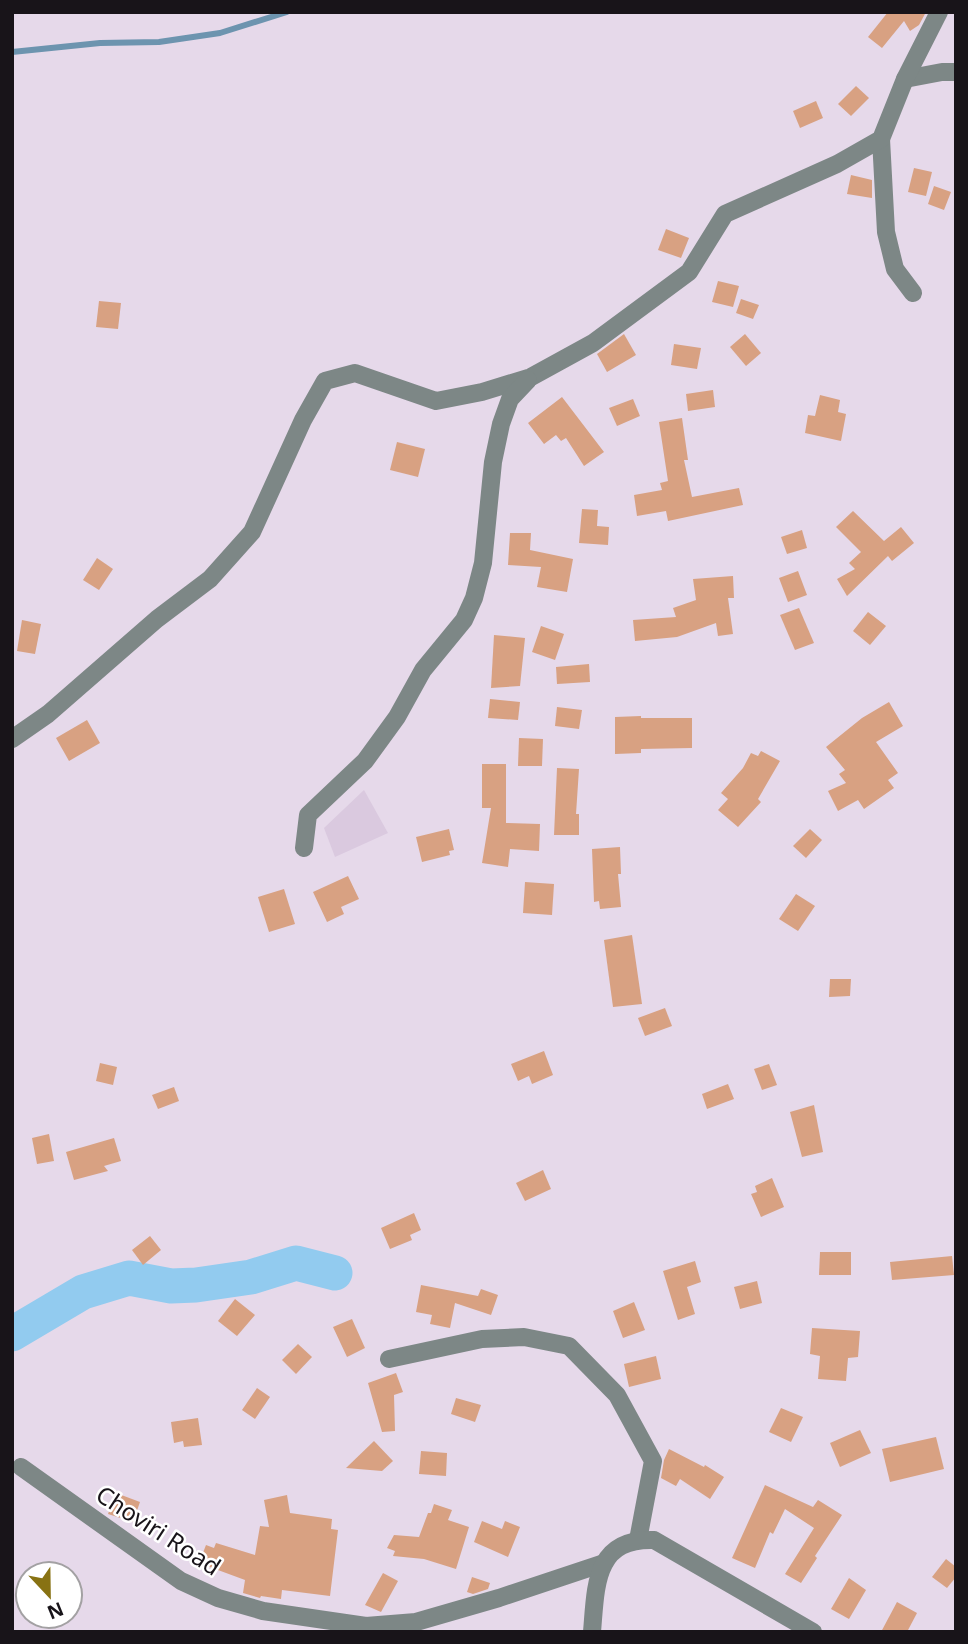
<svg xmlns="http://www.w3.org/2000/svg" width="968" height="1644" font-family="'Noto Sans',sans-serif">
<rect width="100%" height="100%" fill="#e6d9ea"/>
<polygon fill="#dac9df" points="364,790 388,833 335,857 324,828"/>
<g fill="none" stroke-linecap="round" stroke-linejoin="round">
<polyline stroke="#6d94af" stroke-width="6" points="12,52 100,43 159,42 220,33 287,12"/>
<polyline stroke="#92cbef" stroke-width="35" points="12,1334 83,1292 129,1278 171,1286 196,1285 251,1277 296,1263 335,1273"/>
</g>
<g fill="#d8a182">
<polygon points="888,12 926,12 919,25 910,31 904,21 882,48 868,37"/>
<polygon points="856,86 869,98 851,116 838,104"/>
<polygon points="816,101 823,118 800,128 793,111"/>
<polygon points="914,168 932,172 926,196 908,192"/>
<polygon points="851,175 872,180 872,198 847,194"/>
<polygon points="934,186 951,192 944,210 928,204"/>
<polygon points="666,229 689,238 681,258 658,250"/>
<polygon points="718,281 739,286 733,307 712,302"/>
<polygon points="741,299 759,305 753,319 736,313"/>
<polygon points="99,301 121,303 118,329 96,327"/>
<polygon points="624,334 636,355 607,372 597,354"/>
<polygon points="745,334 761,353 746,366 730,347"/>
<polygon points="674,344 701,348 697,369 671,365"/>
<polygon points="713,390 715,407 688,411 686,394"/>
<polygon points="820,395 840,400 838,412 846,414 841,441 805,433 808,415 815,416"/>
<polygon points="562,397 604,452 584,466 566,438 561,441 556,435 544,444 528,423"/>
<polygon points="633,399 640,416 617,426 609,408"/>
<polygon points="682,418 688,460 684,460 692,497 739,488 743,505 668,521 666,511 637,516 634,495 662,490 660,483 668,481 659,422"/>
<polygon points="397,442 425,449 418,477 390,470"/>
<polygon points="582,509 598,510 597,526 609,527 608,545 579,543"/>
<polygon points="853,511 884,541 901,527 914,543 892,561 888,556 847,596 837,579 855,569 849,563 861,552 836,527"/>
<polygon points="802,530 807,548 787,554 781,537"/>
<polygon points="510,533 531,533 530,550 573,559 567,592 537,587 541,567 508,565"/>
<polygon points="97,558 113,569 99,590 83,580"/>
<polygon points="798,571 807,595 788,602 779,578"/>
<polygon points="733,576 734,598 728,598 733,634 718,636 716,623 677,637 635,641 633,620 676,617 673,608 696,600 693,579"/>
<polygon points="799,608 814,643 795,650 780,615"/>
<polygon points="868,612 886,626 870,645 853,631"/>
<polygon points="22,620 41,624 35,654 17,651"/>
<polygon points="541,626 564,634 555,660 532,652"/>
<polygon points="494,635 525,638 520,686 491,688"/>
<polygon points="589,664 590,682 557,684 556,667"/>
<polygon points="490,699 520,702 518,720 488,718"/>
<polygon points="889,702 903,726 876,742 898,773 888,780 894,788 864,809 858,800 838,811 828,791 846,783 839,774 845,770 826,747 862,718"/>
<polygon points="557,707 582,710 579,729 555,726"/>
<polygon points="641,716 641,718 692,718 692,748 641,749 641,753 615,754 615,717"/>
<polygon points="87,720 100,743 69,761 56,738"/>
<polygon points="519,738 543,739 542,766 518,766"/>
<polygon points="761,751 780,761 758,799 761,802 738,827 718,810 728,799 721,793 743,768 751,753 758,756"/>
<polygon points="482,764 506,764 506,823 540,824 539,851 510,849 508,867 482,863 491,808 482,808"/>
<polygon points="557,768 579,769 576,814 579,814 579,835 554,835"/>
<polygon points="449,829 454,850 449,851 450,855 422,862 416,837"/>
<polygon points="810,829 822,840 806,858 793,846"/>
<polygon points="620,847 621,874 618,874 621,907 600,909 599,901 594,902 592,849"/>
<polygon points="348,876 359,899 341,907 344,914 327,922 313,892"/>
<polygon points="525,882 554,884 552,915 523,913"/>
<polygon points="284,889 295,924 269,932 258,897"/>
<polygon points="796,894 815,906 798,931 779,919"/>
<polygon points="632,935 642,1004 613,1007 604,940"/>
<polygon points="830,979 851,979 850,996 829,997"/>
<polygon points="665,1008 672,1026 645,1036 638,1018"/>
<polygon points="544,1051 553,1075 532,1084 529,1076 518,1081 511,1064"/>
<polygon points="100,1063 117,1067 113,1085 96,1081"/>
<polygon points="769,1064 777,1085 762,1090 754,1069"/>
<polygon points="728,1084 734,1099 707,1109 702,1094"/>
<polygon points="174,1087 179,1101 158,1109 152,1095"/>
<polygon points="814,1105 823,1152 802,1157 790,1112"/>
<polygon points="49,1134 54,1161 37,1164 32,1138"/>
<polygon points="114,1138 121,1161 104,1166 108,1171 74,1180 66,1152"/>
<polygon points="543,1170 551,1189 525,1201 516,1183"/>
<polygon points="772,1178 784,1207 761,1217 751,1194 757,1192 755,1186"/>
<polygon points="414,1213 421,1230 410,1235 412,1240 390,1249 381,1228"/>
<polygon points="150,1236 161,1250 143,1265 132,1250"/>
<polygon points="820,1252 851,1252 851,1275 819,1275"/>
<polygon points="952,1256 954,1275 892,1280 890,1262"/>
<polygon points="695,1261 701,1282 687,1287 695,1314 678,1320 663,1271"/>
<polygon points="757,1281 762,1303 740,1309 734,1287"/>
<polygon points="421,1285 478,1296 481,1289 498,1295 491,1315 455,1303 450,1328 430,1324 432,1315 416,1312"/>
<polygon points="235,1299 255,1315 237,1336 218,1321"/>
<polygon points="634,1302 645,1330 623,1338 613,1311"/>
<polygon points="352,1319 365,1348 347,1357 333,1327"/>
<polygon points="812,1328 860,1331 858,1357 848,1358 846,1381 818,1379 820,1356 810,1354"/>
<polygon points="298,1344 312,1357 296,1374 282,1360"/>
<polygon points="656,1356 661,1379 629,1387 624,1364"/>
<polygon points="396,1373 403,1392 394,1395 395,1431 382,1432 368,1383"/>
<polygon points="257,1388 270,1397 255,1419 242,1410"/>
<polygon points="456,1398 481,1405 475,1422 451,1414"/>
<polygon points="781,1408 803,1417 791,1442 769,1432"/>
<polygon points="198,1418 202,1445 184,1447 183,1441 174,1443 171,1422"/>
<polygon points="860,1430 871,1453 840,1467 830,1443"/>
<polygon points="936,1437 944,1469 890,1482 882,1449"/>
<polygon points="374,1441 393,1461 382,1471 346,1468"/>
<polygon points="669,1449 704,1467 705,1465 724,1477 710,1499 680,1479 676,1486 661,1478 664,1460"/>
<polygon points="421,1451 447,1453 446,1476 419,1474"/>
<polygon points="765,1485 813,1507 818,1500 842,1515 815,1556 817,1558 801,1583 785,1574 814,1528 785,1509 773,1534 770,1532 755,1568 732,1558"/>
<polygon points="116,1493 140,1502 133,1522 108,1514"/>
<polygon points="287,1495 290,1513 332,1519 331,1529 338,1530 330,1596 282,1590 281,1599 261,1596 260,1598 243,1593 245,1580 199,1563 206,1545 214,1548 216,1543 255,1555 260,1526 269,1527 264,1500"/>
<polygon points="434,1504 452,1510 448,1520 469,1527 456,1569 424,1559 393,1556 395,1551 387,1548 394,1535 419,1537 428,1513 431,1513"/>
<polygon points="482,1521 502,1529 505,1521 520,1527 508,1557 474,1542"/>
<polygon points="946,1559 956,1567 956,1577 947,1588 932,1577"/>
<polygon points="383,1573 398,1581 381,1612 365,1605"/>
<polygon points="472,1577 490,1583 488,1589 473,1594 467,1592"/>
<polygon points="849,1578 866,1590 849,1619 831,1609"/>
<polygon points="897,1602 917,1613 907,1632 881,1632"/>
</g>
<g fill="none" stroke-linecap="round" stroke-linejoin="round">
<g stroke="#7d8786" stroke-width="18">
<polyline points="905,79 942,72 956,72"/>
<polyline points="881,139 886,232 895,269 913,293"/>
<polyline points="12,739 48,714 157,619 210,579 252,532 303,420 325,381 355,373 436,401 482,392 531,377 593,343 689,272 725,214 837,164 881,139 905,79 939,12"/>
<polyline points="304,848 308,815 365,761 397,717 423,670 464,620 474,598 483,563 493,462 501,424 510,399 528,380"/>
<polyline points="389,1359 482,1339 524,1337 569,1346 617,1395 653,1461 638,1540"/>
<polyline points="21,1467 181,1581 218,1598 263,1611 366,1626 416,1622 499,1598 604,1563"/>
<path d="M592,1632c4,-46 2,-94 62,-92l159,92"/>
</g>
</g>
<g text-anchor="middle" stroke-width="5" stroke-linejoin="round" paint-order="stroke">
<g font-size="24" fill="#181419" stroke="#fff">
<text transform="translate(158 1531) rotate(33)" y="8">Choviri Road</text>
</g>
</g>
<rect width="968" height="1644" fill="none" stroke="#181419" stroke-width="28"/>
<g transform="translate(49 1595) rotate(158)"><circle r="33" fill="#ffffff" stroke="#a3a1a3" stroke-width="2"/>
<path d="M0-5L12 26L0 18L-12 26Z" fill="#887213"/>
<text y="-10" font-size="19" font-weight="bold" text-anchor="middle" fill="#181419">N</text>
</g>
</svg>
